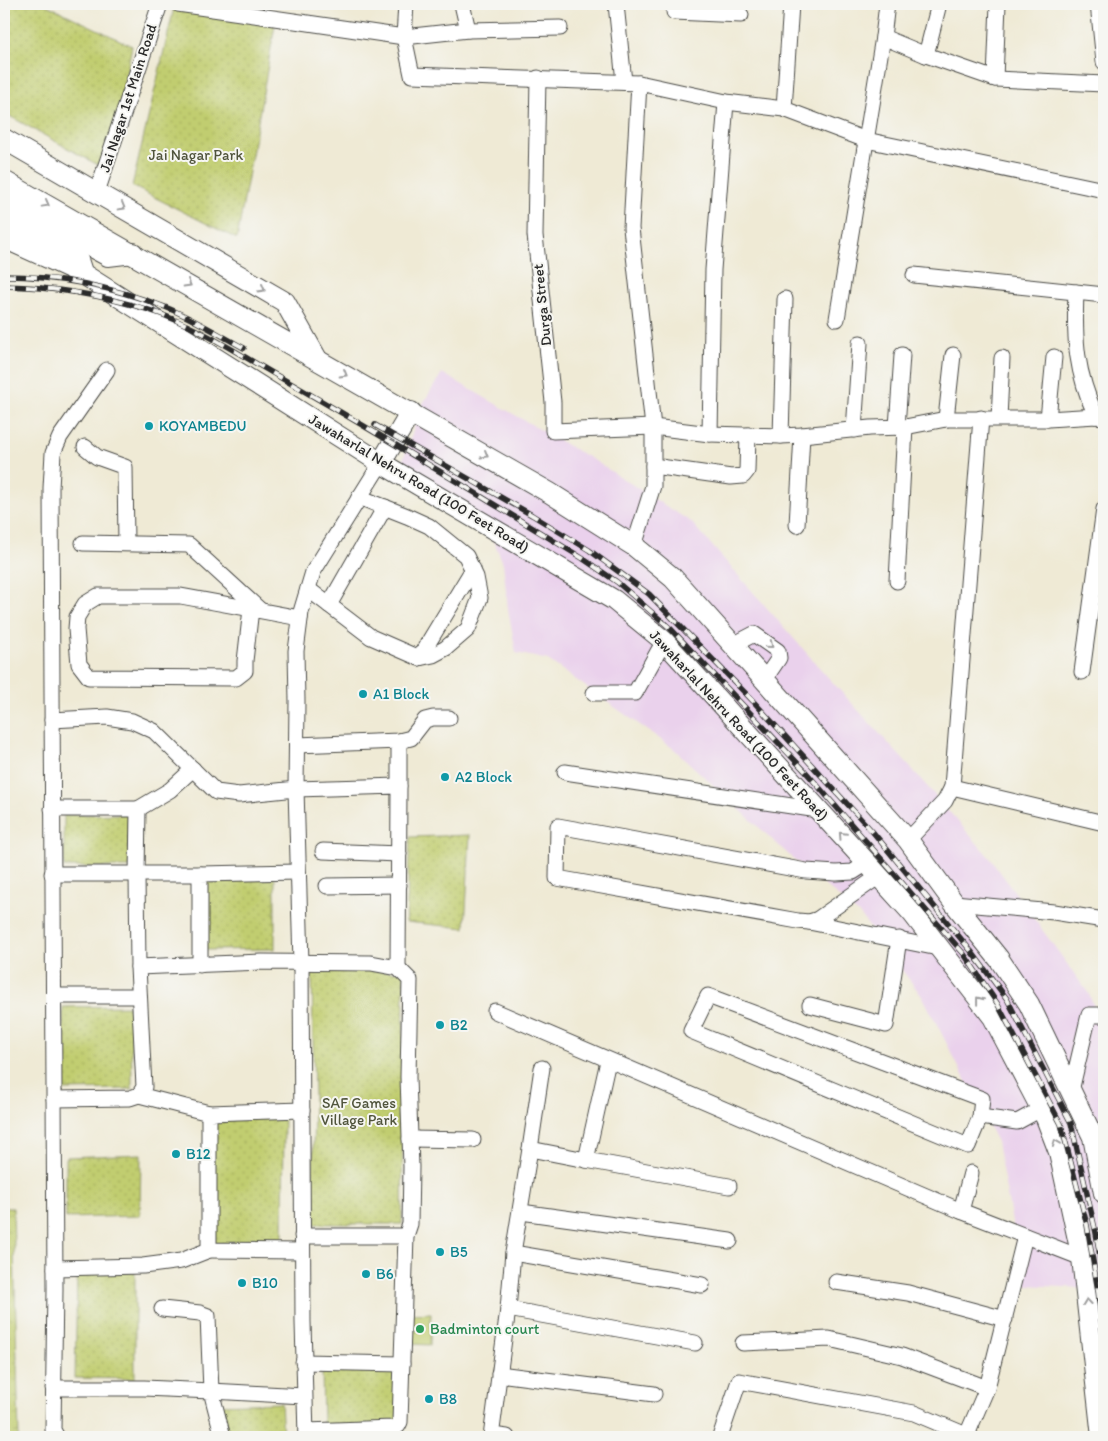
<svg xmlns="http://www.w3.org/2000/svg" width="1108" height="1441" font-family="Itim,sans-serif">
<defs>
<pattern id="wetland-marsh" width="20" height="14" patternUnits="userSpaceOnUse" patternTransform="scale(1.25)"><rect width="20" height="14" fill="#c1cd6f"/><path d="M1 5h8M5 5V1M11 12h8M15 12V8" fill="none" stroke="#a6b060"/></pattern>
<pattern id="park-dots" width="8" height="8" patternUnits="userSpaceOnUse" patternTransform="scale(1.25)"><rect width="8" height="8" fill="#c1cd6f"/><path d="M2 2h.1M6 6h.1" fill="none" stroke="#a6b060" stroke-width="1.8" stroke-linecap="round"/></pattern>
</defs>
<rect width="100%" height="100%" fill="#f6f6f2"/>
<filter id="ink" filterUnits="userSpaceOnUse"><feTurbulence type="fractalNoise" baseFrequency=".02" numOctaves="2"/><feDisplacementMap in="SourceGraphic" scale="10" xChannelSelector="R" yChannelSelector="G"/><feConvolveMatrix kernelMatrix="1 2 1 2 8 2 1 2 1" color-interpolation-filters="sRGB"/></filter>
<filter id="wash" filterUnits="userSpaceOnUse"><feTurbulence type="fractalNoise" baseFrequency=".0096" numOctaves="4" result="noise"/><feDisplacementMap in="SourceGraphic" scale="20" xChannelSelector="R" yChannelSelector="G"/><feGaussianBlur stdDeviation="1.12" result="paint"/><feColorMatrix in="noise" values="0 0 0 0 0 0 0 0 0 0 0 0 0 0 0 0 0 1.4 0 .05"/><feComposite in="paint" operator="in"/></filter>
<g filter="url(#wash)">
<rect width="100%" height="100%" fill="#efead5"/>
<polygon fill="#ead1ec" points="442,373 595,461 691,522 826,675 910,767 990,858 1089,994 1104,1032 1104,1289 1024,1285 997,1142 924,999 861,916 789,855 674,749 548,660 516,653 508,609 503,563 492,537 397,477 422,405"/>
<polygon fill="url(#wetland-marsh)" stroke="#767c4d" points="4,1208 13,1208 19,1437 4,1437"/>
<g fill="url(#park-dots)" stroke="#767c4d">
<polygon points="4,4 45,4 132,46 107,170 4,113"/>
<polygon points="174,8 276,20 237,239 132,186"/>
<polygon points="128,814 130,867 64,867 64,815"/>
<polygon points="470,835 465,928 406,922 410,837"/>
<polygon points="275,878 275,949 205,950 205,879"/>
<polygon points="361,970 404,972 402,1224 312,1224 314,1097 312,972"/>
<polygon points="131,1006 132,1089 63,1090 63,1007"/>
<polygon points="284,1115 283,1242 214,1244 213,1118"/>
<polygon points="141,1154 140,1216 66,1218 66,1157"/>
<polygon points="135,1272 135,1379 75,1378 77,1273"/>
<polygon points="322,1367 396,1367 398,1425 323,1427"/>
<polygon points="281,1403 283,1437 215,1437 214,1405"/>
</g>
<polygon fill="#c1cd6f" stroke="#767c4d" points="431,1313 430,1345 410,1344 410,1314"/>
</g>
<g filter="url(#ink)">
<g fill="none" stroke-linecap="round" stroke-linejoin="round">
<defs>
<g id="minor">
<polyline points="178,4 404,37 468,30 560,28"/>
<polyline points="406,4 404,37 412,75 639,83 726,102 784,109 866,140 1104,190"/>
<polyline points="462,4 468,30"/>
<polyline points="616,4 624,82"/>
<polyline points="674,4 674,12 741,15"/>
<polyline points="1098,4 1104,62"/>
<polyline points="883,37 926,55 995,79 1104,84"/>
<polyline points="926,55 939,4"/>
<polyline points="538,78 535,235 553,402 553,431 653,427 710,434 781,436 802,435 870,428 905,427 946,419 1048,419 1096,416 1104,417"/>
<polyline points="995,79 998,4"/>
<polyline points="784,109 791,4"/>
<polyline points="97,192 160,4"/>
<polyline points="914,275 1104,295"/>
<path d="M1076,292c-2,48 0,80 20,124"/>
<polyline points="837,319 883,37 887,4"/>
<polyline points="999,418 1002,358"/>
<polyline points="946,419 953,355"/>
<polyline points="1048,419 1054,357"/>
<polyline points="897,427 902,355"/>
<polyline points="854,430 860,343"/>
<polyline points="710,434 713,270 726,102"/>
<polyline points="781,436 785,299"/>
<polyline points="85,447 97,457 125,467 126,543"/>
<polyline points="653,466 731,477 743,476 747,471 748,435"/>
<polyline points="797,525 802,435"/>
<polyline points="83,543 189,545 260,610"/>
<polyline points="634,546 653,486 653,427 631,228 639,83"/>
<polyline points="897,581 905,427"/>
<polyline points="308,589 371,637 419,658 433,655 446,648 468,629 480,598 476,577 466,556 429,526 407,516 359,497"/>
<polyline points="329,605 385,507"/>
<polyline points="251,609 245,661 245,671 236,678 89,677 79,664 76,629 77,617 85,604 98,596 181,596 300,618"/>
<polyline points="733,645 754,634 778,651 779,658 764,680"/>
<polyline points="419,658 473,569"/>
<polyline points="1082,672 1104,509"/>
<polyline points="594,693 635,693 664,641"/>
<polyline points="52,720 107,717 132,721 154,731 216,792 239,795 296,789 399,786 398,968"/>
<polyline points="399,741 399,786"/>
<polyline points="297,745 399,741 411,738 425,720 433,718 449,718"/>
<polyline points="565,772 818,810"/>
<polyline points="952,787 1104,823"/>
<polyline points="52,809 138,809 137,874 52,874"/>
<polyline points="138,809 170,790 193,769"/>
<polyline points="908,840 945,801 952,787 981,418"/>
<polyline points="323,851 399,854"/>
<polyline points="867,863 853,872 836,873 806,871 558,826 557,878 798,921 809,922 818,919 879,876"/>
<polyline points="327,886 399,885"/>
<polyline points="954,903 1054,912 1104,920"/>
<polyline points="809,922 938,948"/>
<polyline points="200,965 200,874 298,872"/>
<polyline points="138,967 137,874 200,874"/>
<polyline points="54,996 139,996"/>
<polygon points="708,996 982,1099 980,1117 968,1146 691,1031"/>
<polyline points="810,1005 886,1025 899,939"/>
<polyline points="495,1011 961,1211 1082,1258"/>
<polyline points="1071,1091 1089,1015 1104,1015"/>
<polyline points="139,1095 209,1113"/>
<polyline points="54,1099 130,1098 139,1095 144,1087 138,967 262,962 371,963 398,968 410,980 408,1077 411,1167 410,1224 406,1236 302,1236"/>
<polyline points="302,1110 209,1113 209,1250 302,1251"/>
<polyline points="980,1117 1017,1122 1041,1109"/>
<polyline points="410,1139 473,1140"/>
<polyline points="530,1149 542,1068"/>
<polyline points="586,1160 729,1186"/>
<polyline points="961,1211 971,1173"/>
<polyline points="521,1212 730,1241"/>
<polyline points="513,1253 702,1285"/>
<polyline points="55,1268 143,1266 181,1261 209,1250"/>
<polyline points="836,1282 908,1293 1005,1319"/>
<polyline points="162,1309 200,1313 208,1316 211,1391 304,1396"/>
<polyline points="508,1309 695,1343"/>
<polyline points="743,1343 829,1339 902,1356 987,1388"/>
<polyline points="303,1362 402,1364"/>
<polyline points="499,1374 654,1394"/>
<polyline points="53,1388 144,1388 211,1391 223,1437"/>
<polyline points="306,1431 393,1428 398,1426 400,1422 406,1236"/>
<polyline points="492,1435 507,1437"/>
<polyline points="57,1437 53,1430 55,1289 51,488 53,453 60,437 107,370"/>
<polyline points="306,1437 303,1322 301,963 296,789 297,701 296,651 301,612 313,572 381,463"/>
<polyline points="491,1437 508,1309 513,1253 530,1149 586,1160 608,1061"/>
<polyline points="720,1437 739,1381 914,1413 971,1437"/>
<polyline points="966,1437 987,1388 1025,1236"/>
</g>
<g id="major">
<polyline points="4,139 285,302 317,359"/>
<polyline points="4,181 550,493 634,546 673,578 908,840 954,903 999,959 1029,1004 1093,1137 1104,1193"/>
<polyline points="4,200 108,256 133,253"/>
<polyline points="4,218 67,252 78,260 81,269"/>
<polyline points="4,238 83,274 381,463 614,600 664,641 867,863 913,914 993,1017 1046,1118 1059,1152 1082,1258 1102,1437"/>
<polyline points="381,463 411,412"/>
</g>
</defs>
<use href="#minor" stroke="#484844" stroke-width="17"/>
<use href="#major" stroke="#484844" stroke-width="22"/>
<use href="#minor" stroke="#fff" stroke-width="15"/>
<use href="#major" stroke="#fff" stroke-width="20"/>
<defs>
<g id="rail">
<path d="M4,276c56,0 109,11 161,31 28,11 53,27 79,41"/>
<path d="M4,286c49,1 98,9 145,24 47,15 91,45 134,69 101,57 200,119 299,179l35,24 53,46 135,143 159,183 33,49 64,121 26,101 11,66 6,54"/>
<polyline points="375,425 532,515 589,550 649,594 753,701 872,831 971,951 1007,999 1071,1123 1096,1233 1104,1280"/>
</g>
</defs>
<use href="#rail" stroke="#2b2b2b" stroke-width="5.5"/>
<use href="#rail" stroke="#f6f6f2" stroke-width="4" stroke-dasharray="11" stroke-linecap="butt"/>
</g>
<defs><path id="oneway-chevron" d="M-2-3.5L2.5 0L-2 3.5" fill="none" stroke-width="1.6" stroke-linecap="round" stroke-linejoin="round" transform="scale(1.25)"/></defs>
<g stroke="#a0a0a0">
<use href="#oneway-chevron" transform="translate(46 204) rotate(29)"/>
<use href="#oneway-chevron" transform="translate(122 207) rotate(30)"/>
<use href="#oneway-chevron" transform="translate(188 284) rotate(30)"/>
<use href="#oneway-chevron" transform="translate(262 289) rotate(30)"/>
<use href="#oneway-chevron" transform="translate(344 374) rotate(30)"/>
<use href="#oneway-chevron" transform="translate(485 455) rotate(30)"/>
<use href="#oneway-chevron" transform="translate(770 645) rotate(39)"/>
<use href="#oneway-chevron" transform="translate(842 835) rotate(-133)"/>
<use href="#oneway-chevron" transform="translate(979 1000) rotate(-128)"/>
<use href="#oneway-chevron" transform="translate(1056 1143) rotate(-112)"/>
<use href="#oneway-chevron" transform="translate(1087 1302) rotate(-96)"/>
</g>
</g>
<g fill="#0f9aa8" stroke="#f6f6f2" stroke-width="2">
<circle cx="149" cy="426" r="5"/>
<circle cx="363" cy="694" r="5"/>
<circle cx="445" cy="777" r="5"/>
<circle cx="440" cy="1025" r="5"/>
<circle cx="176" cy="1154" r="5"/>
<circle cx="440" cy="1252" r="5"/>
<circle cx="366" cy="1274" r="5"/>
<circle cx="242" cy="1283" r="5"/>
<circle cx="429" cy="1399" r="5"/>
</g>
<circle fill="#2e9e5b" stroke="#f6f6f2" stroke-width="2" cx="420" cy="1329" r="5"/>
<g text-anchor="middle" stroke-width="4" stroke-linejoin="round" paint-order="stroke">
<g font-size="15" fill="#2b2b2b" stroke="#f6f6f2">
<text transform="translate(128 98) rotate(-72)" y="5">Jai Nagar 1st Main Road</text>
<text transform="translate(542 305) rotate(-96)" y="5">Durga Street</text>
<text transform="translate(419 483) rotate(31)" y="5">Jawaharlal Nehru Road (100 Feet Road)</text>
<text transform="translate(739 725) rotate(47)" y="5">Jawaharlal Nehru Road (100 Feet Road)</text>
</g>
<g font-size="15" fill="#50543c" stroke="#f6f6f2">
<text x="196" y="160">Jai Nagar Park</text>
<text x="359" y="1108">SAF Games<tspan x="359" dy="17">Village Park</tspan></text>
</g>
<g font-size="15" fill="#0d838f" stroke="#f6f6f2" text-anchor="start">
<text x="159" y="431">KOYAMBEDU</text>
<text x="373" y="699">A1 Block</text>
<text x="455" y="782">A2 Block</text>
<text x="450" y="1030">B2</text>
<text x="186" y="1159">B12</text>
<text x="450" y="1257">B5</text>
<text x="376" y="1279">B6</text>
<text x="252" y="1288">B10</text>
<text x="439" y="1404">B8</text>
</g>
<g font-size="15" fill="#27864d" stroke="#f6f6f2" text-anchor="start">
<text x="430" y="1334">Badminton court</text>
</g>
</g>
<rect width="1108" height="1441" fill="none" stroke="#f6f6f2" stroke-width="20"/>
</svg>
